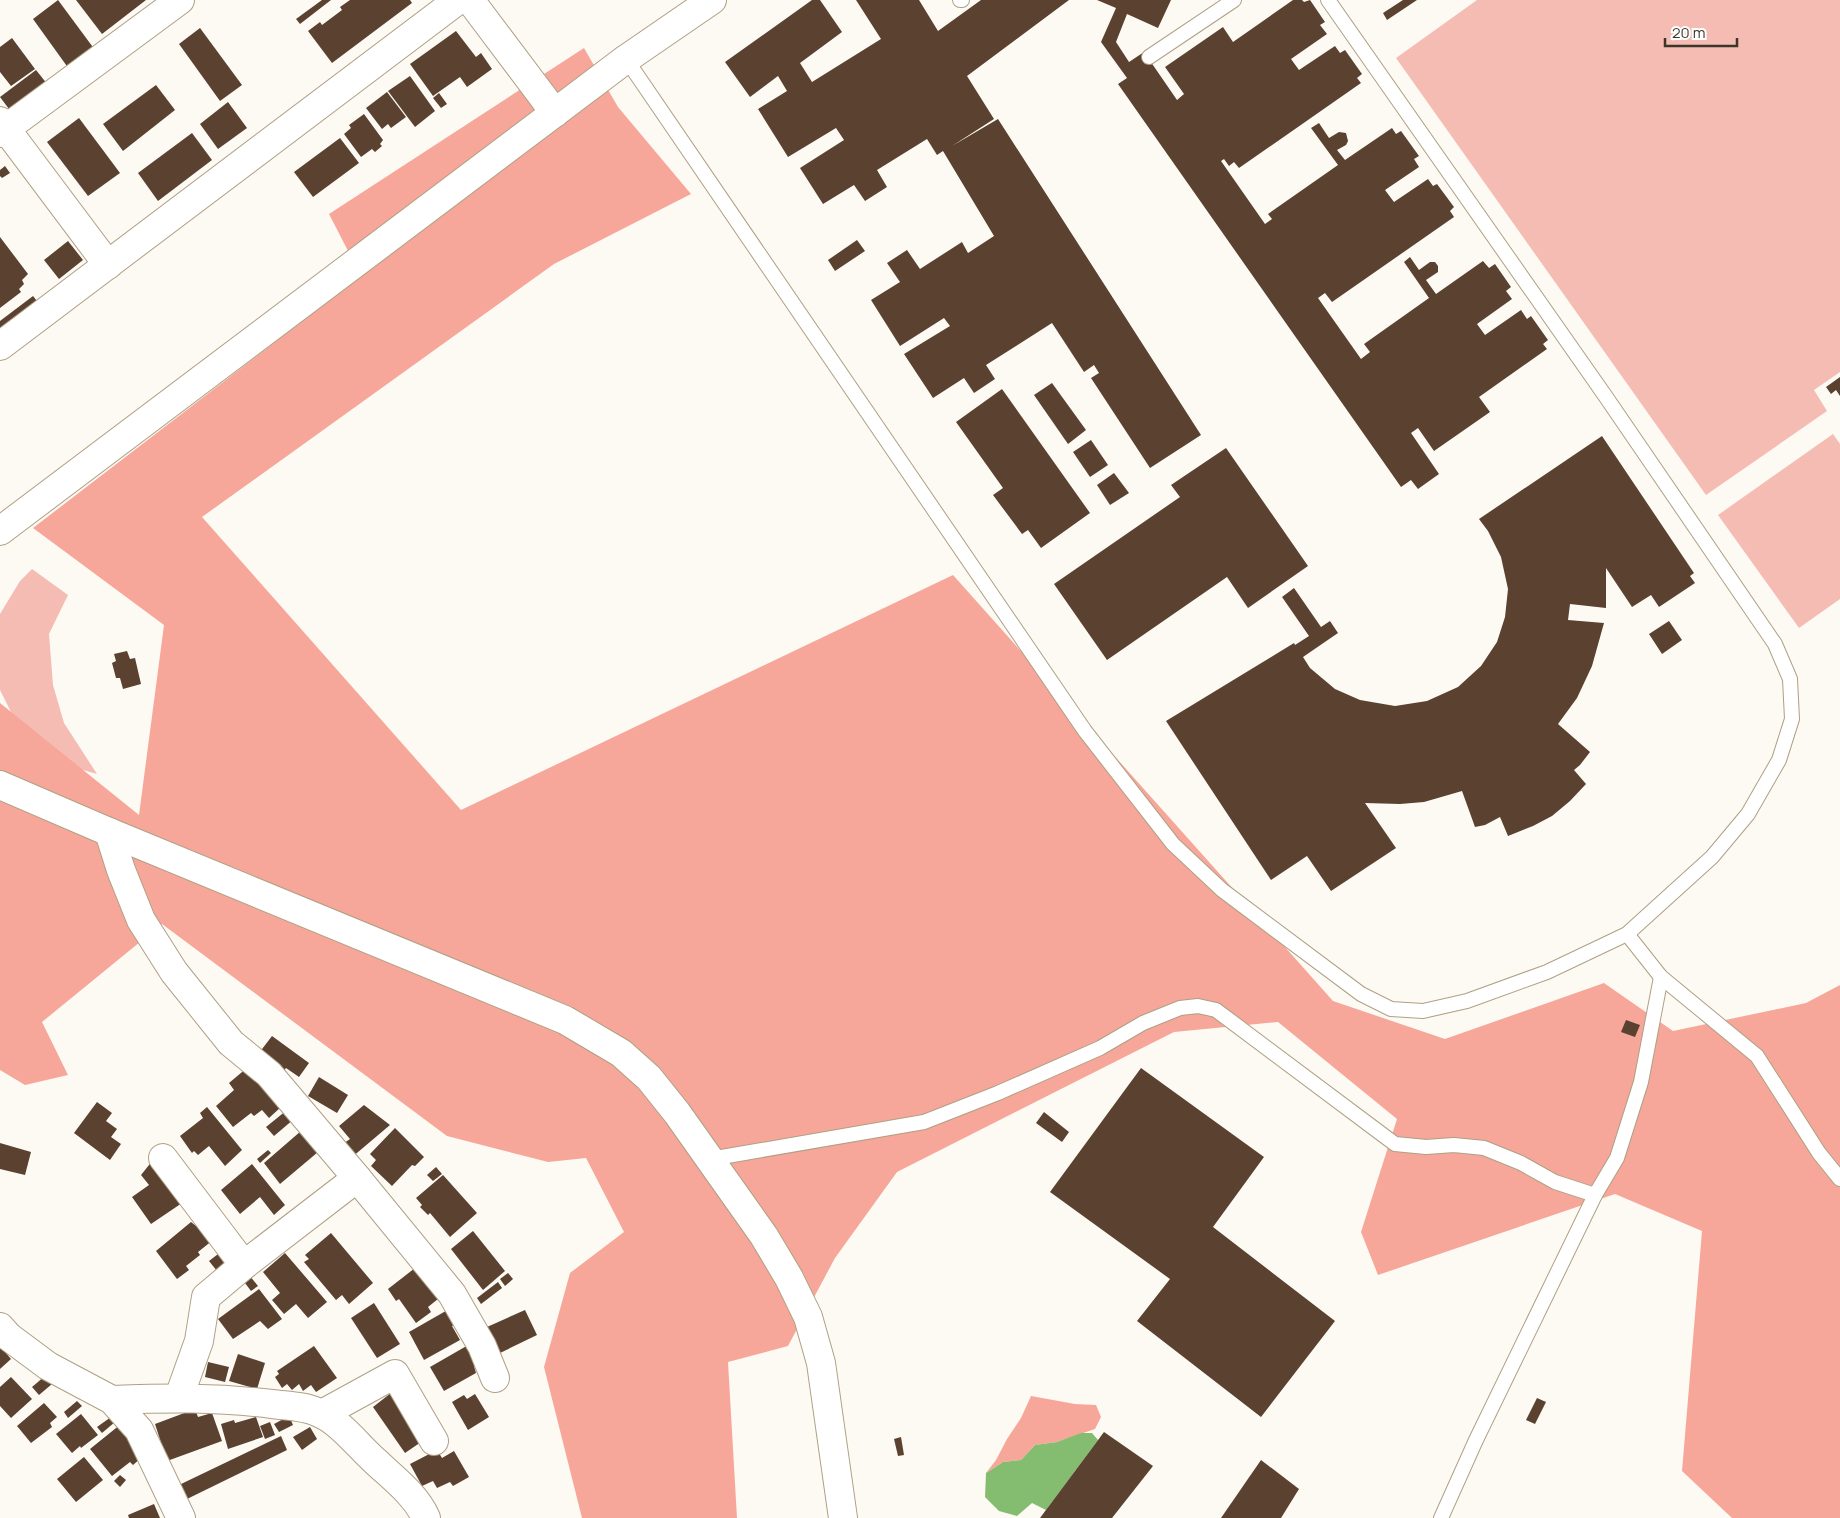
<svg xmlns="http://www.w3.org/2000/svg" width="1840" height="1518" font-family="Manrope,sans-serif">
<rect width="100%" height="100%" fill="#fdfaf4"/>
<g fill="#f5bcb3">
<polygon points="1477,0 1840,0 1840,372 1814,390 1827,411 1706,495 1396,58"/>
<polygon points="1833,434 1840,444 1840,599 1799,628 1718,515"/>
<polygon points="32,569 68,595 49,634 53,685 64,723 97,774 59,763 18,726 0,690 0,614 20,581"/>
</g>
<g fill="#f6a79a">
<polygon points="584,48 618,107 691,194 554,264 202,517 461,810 953,575 1333,1001 1445,1039 1604,983 1673,1031 1806,1003 1840,985 1840,1518 1732,1518 1682,1471 1702,1231 1615,1194 1378,1275 1361,1232 1397,1119 1278,1022 1174,1032 897,1172 835,1258 788,1346 728,1362 737,1518 582,1518 544,1367 570,1273 624,1232 586,1158 548,1162 447,1136 162,924 42,1022 68,1075 25,1085 0,1070 0,703 139,815 164,625 33,528 361,276 329,214"/>
<polygon points="1031,1396 1075,1404 1096,1405 1101,1417 1095,1429 1057,1442 1035,1445 1021,1460 1003,1462 986,1473 996,1460 1007,1439 1021,1418"/>
</g>
<polygon fill="#84bd70" points="1081,1433 1092,1433 1098,1440 1046,1510 1032,1503 1017,1516 999,1511 985,1497 986,1473 1003,1462 1021,1460 1035,1445 1057,1442"/>
<g fill="#5a4130">
<polygon points="58,0 95,50 69,69 33,19"/>
<polygon points="76,0 146,0 102,34"/>
<polygon points="322,0 331,0 300,24 296,19"/>
<polygon points="350,0 410,0 412,3 332,63 308,31 320,22 322,25 342,10 340,7"/>
<polygon points="812,0 820,0 842,32 800,63 812,82 881,39 856,0 919,0 938,31 981,0 1069,0 967,76 994,119 952,146 998,119 1201,435 1150,468 1091,378 1099,373 1094,365 1084,372 1052,323 986,365 995,379 974,393 964,378 933,398 904,354 950,326 944,318 900,346 871,300 900,282 887,263 907,250 920,269 962,242 968,253 994,236 943,151 937,155 927,139 877,170 887,187 865,201 854,185 823,204 800,168 844,140 836,128 788,157 758,109 787,91 778,76 750,97 725,62"/>
<polygon points="1097,0 1171,0 1158,28 1127,14 1116,42 1129,62 1144,52 1177,100 1184,94 1165,67 1223,27 1233,42 1293,0 1302,0 1304,2 1310,0 1325,22 1320,25 1327,34 1291,59 1299,70 1335,46 1340,53 1345,50 1362,74 1357,78 1361,83 1239,168 1234,162 1229,166 1224,159 1221,161 1265,224 1272,219 1268,214 1338,165 1311,128 1319,123 1329,138 1339,132 1346,133 1348,141 1346,145 1337,150 1345,160 1392,128 1396,134 1401,131 1419,156 1414,159 1419,167 1385,190 1394,202 1428,179 1433,186 1437,184 1454,207 1450,211 1454,217 1332,302 1325,293 1318,298 1361,359 1370,352 1364,344 1429,298 1404,262 1410,257 1419,270 1430,262 1435,262 1438,266 1438,272 1426,280 1436,294 1483,261 1489,268 1495,264 1511,287 1506,291 1512,299 1477,324 1485,335 1521,310 1527,319 1531,316 1548,340 1543,344 1547,349 1479,397 1490,412 1434,451 1418,428 1411,433 1439,474 1418,489 1411,480 1401,487 1118,84 1127,78 1101,42 1116,8"/>
<polygon points="1403,0 1417,0 1387,20 1383,13"/>
<polygon points="200,28 242,85 220,101 179,44"/>
<polygon points="456,31 476,57 481,53 492,69 467,87 460,77 433,96 410,64"/>
<polygon points="12,38 35,69 11,86 0,72 0,47"/>
<polygon points="36,70 48,85 9,109 0,97"/>
<polygon points="410,76 435,111 415,127 388,91"/>
<polygon points="156,85 175,110 123,151 103,124"/>
<polygon points="387,92 406,117 391,128 388,124 382,129 366,108"/>
<polygon points="439,93 447,104 441,108 433,98"/>
<polygon points="228,102 247,128 218,149 200,124"/>
<polygon points="364,114 383,140 380,144 382,146 375,152 372,149 361,157 344,134 351,128 349,125"/>
<polygon points="79,118 120,173 88,196 47,142"/>
<polygon points="192,133 212,160 158,201 138,173"/>
<polygon points="340,138 359,163 313,197 294,172"/>
<polygon points="5,166 10,173 2,178 0,176 0,170"/>
<polygon points="0,237 28,274 22,280 24,284 19,289 21,292 0,308"/>
<polygon points="857,240 865,251 835,271 828,260"/>
<polygon points="68,241 83,260 59,279 44,260"/>
<polygon points="33,296 37,301 0,330 0,321"/>
<polygon points="1840,377 1840,396 1836,390 1831,394 1826,387"/>
<polygon points="1052,383 1086,430 1068,444 1034,395"/>
<polygon points="1002,389 1090,513 1041,548 1028,530 1022,534 993,495 1003,488 956,422"/>
<polygon points="1602,436 1694,573 1690,576 1695,583 1659,607 1651,595 1632,607 1606,568 1606,608 1570,604 1568,620 1604,623 1592,666 1577,698 1558,724 1590,752 1580,765 1574,770 1586,784 1570,801 1552,816 1533,826 1508,836 1500,817 1485,825 1475,827 1462,791 1424,802 1400,804 1365,803 1396,848 1331,891 1307,856 1271,880 1166,721 1294,643 1295,645 1309,636 1282,597 1294,588 1321,627 1330,621 1338,633 1303,657 1310,668 1335,689 1360,700 1395,706 1427,701 1458,687 1481,666 1497,642 1505,617 1508,589 1501,557 1488,531 1479,519"/>
<polygon points="1091,440 1108,465 1090,477 1073,452"/>
<polygon points="1226,448 1308,566 1248,608 1227,577 1107,660 1054,584 1180,497 1171,485"/>
<polygon points="1114,473 1129,493 1110,505 1097,485"/>
<polygon points="1669,621 1682,640 1662,654 1649,634"/>
<polygon points="127,651 130,659 135,658 141,684 123,689 120,678 116,678 112,663 116,661 114,654"/>
<polygon points="1626,1020 1640,1025 1635,1037 1621,1032"/>
<polygon points="272,1036 309,1063 299,1077 286,1068 283,1072 259,1053"/>
<polygon points="248,1067 281,1107 269,1118 262,1110 254,1116 251,1113 233,1127 216,1106 234,1090 229,1083"/>
<polygon points="1141,1068 1264,1157 1213,1227 1335,1321 1261,1417 1137,1321 1170,1279 1050,1192"/>
<polygon points="319,1077 348,1095 337,1113 308,1096"/>
<polygon points="97,1102 112,1113 106,1121 117,1129 111,1137 121,1144 110,1160 74,1133"/>
<polygon points="364,1105 390,1125 351,1158 340,1146 350,1139 339,1126"/>
<polygon points="207,1107 242,1150 225,1166 209,1146 198,1155 194,1151 192,1153 180,1136 203,1118 200,1113"/>
<polygon points="287,1110 294,1119 274,1136 266,1127"/>
<polygon points="1044,1112 1069,1132 1062,1142 1036,1123"/>
<polygon points="395,1128 424,1157 415,1166 412,1165 392,1186 371,1166 376,1160 370,1154"/>
<polygon points="301,1131 318,1152 280,1184 264,1163"/>
<polygon points="0,1143 31,1152 25,1175 0,1169"/>
<polygon points="268,1150 271,1153 260,1163 257,1159"/>
<polygon points="153,1160 182,1203 151,1224 132,1197 149,1185 141,1175"/>
<polygon points="252,1164 285,1205 274,1215 260,1197 240,1214 221,1190"/>
<polygon points="436,1167 442,1174 433,1181 427,1175"/>
<polygon points="443,1175 477,1213 450,1237 430,1213 428,1215 420,1207 422,1205 416,1198"/>
<polygon points="191,1222 196,1226 200,1222 213,1240 198,1252 200,1255 186,1266 189,1270 177,1279 156,1251"/>
<polygon points="473,1231 505,1271 483,1290 451,1249"/>
<polygon points="331,1233 373,1283 349,1304 342,1295 336,1300 304,1262 309,1259 305,1255"/>
<polygon points="222,1251 230,1260 217,1271 209,1261"/>
<polygon points="285,1253 327,1302 308,1318 296,1304 284,1314 272,1300 280,1293 263,1272"/>
<polygon points="415,1268 438,1299 428,1307 431,1312 416,1323 399,1299 396,1301 388,1289"/>
<polygon points="508,1273 513,1279 505,1286 500,1279"/>
<polygon points="249,1275 258,1286 251,1291 242,1279"/>
<polygon points="498,1282 502,1288 481,1304 477,1298"/>
<polygon points="259,1289 282,1319 268,1329 260,1321 233,1339 218,1319"/>
<polygon points="374,1303 400,1344 377,1358 351,1318"/>
<polygon points="451,1308 459,1321 452,1326 460,1340 424,1360 409,1332"/>
<polygon points="525,1310 537,1335 500,1353 487,1327"/>
<polygon points="470,1344 480,1362 474,1366 476,1373 444,1391 430,1367"/>
<polygon points="0,1346 11,1359 0,1369"/>
<polygon points="314,1346 337,1378 316,1392 311,1385 303,1391 299,1384 292,1390 287,1384 282,1388 275,1377 279,1374 277,1371"/>
<polygon points="238,1354 265,1363 257,1389 229,1381"/>
<polygon points="208,1362 229,1367 225,1382 205,1377"/>
<polygon points="45,1376 52,1384 39,1395 32,1387"/>
<polygon points="11,1377 32,1399 11,1418 0,1406 0,1387"/>
<polygon points="391,1393 424,1440 405,1453 373,1407"/>
<polygon points="475,1394 489,1417 468,1430 452,1402 464,1395 467,1399"/>
<polygon points="1537,1398 1546,1402 1535,1424 1526,1420"/>
<polygon points="77,1401 82,1406 68,1418 64,1412"/>
<polygon points="44,1403 57,1417 50,1423 52,1427 31,1443 17,1426"/>
<polygon points="195,1409 198,1417 212,1413 222,1441 167,1461 155,1424"/>
<polygon points="81,1414 98,1435 81,1448 80,1446 72,1453 56,1434"/>
<polygon points="289,1416 293,1425 279,1432 274,1424"/>
<polygon points="111,1417 115,1422 102,1433 97,1427"/>
<polygon points="256,1417 263,1437 228,1449 221,1424 234,1420 235,1423"/>
<polygon points="270,1422 275,1435 265,1439 260,1426"/>
<polygon points="121,1424 141,1458 133,1465 130,1462 112,1476 90,1449"/>
<polygon points="310,1427 317,1439 302,1450 293,1437"/>
<polygon points="1104,1432 1153,1466 1112,1518 1040,1518"/>
<polygon points="281,1436 287,1450 187,1499 179,1485"/>
<polygon points="901,1437 904,1455 898,1456 894,1439"/>
<polygon points="437,1450 442,1458 454,1451 469,1477 453,1486 450,1482 437,1488 433,1481 422,1486 410,1464"/>
<polygon points="84,1457 103,1480 76,1502 57,1479"/>
<polygon points="1261,1460 1299,1489 1281,1518 1221,1518"/>
<polygon points="120,1475 126,1480 120,1487 114,1481"/>
<polygon points="154,1504 160,1518 129,1518 128,1515"/>
</g>
<g fill="none" stroke-linecap="round" stroke-linejoin="round">
<defs>
<g id="service">
<polyline points="960,0 962,0"/>
<polyline points="1149,57 1234,0"/>
<polyline points="626,59 1085,731 1173,844 1222,890 1361,994 1391,1009 1423,1011 1467,1001 1547,972 1627,934 1712,857 1748,814 1779,760 1792,719 1790,679 1775,644 1606,397 1328,0"/>
<polyline points="1627,934 1661,977 1757,1056 1819,1153 1840,1179"/>
<polyline points="710,1159 924,1122 998,1093 1100,1048 1143,1023 1180,1008 1198,1006 1216,1010 1395,1144 1426,1147 1454,1145 1484,1148 1521,1163 1555,1182 1595,1195"/>
<polyline points="1441,1518 1476,1440 1595,1195 1617,1158 1641,1082 1661,977"/>
</g>
<g id="minor">
<polyline points="0,121 108,265"/>
<polyline points="0,133 180,0"/>
<polyline points="0,346 458,0"/>
<polyline points="109,832 121,870 141,920 174,972 231,1043 269,1074 357,1178 244,1265 206,1297 199,1341 179,1397"/>
<polyline points="163,1158 244,1265"/>
<polyline points="357,1178 452,1294 482,1346 495,1378"/>
<polyline points="0,1327 9,1337 48,1366 112,1400 139,1430 181,1518"/>
<path d="M112,1400c56,-2 104,-3 160,4 15,2 32,2 45,8 23,9 40,33 58,49 18,17 41,34 51,57"/>
<polyline points="322,1414 395,1374 434,1441"/>
</g>
<g id="tertiary">
<polyline points="470,0 555,113"/>
<polyline points="0,531 626,59 712,0"/>
<polyline points="0,785 109,832 565,1020 621,1053 649,1078 677,1113 764,1236 789,1278 808,1317 821,1363 843,1518"/>
</g>
</defs>
<use href="#service" stroke="#afa084" stroke-width="16"/>
<use href="#minor" stroke="#afa084" stroke-width="30"/>
<use href="#tertiary" stroke="#afa084" stroke-width="30"/>
<use href="#service" stroke="#fff" stroke-width="14"/>
<use href="#minor" stroke="#fff" stroke-width="28"/>
<use href="#tertiary" stroke="#fff" stroke-width="28"/>
</g>
<path d="M1665 38v8h72v-8" fill="none" stroke="#3c362a" stroke-width="2.5"/>
<text x="1672" y="38" font-size="15" fill="#3c362a" stroke="#ffffff" stroke-width="4" paint-order="stroke">20 m</text>
</svg>
